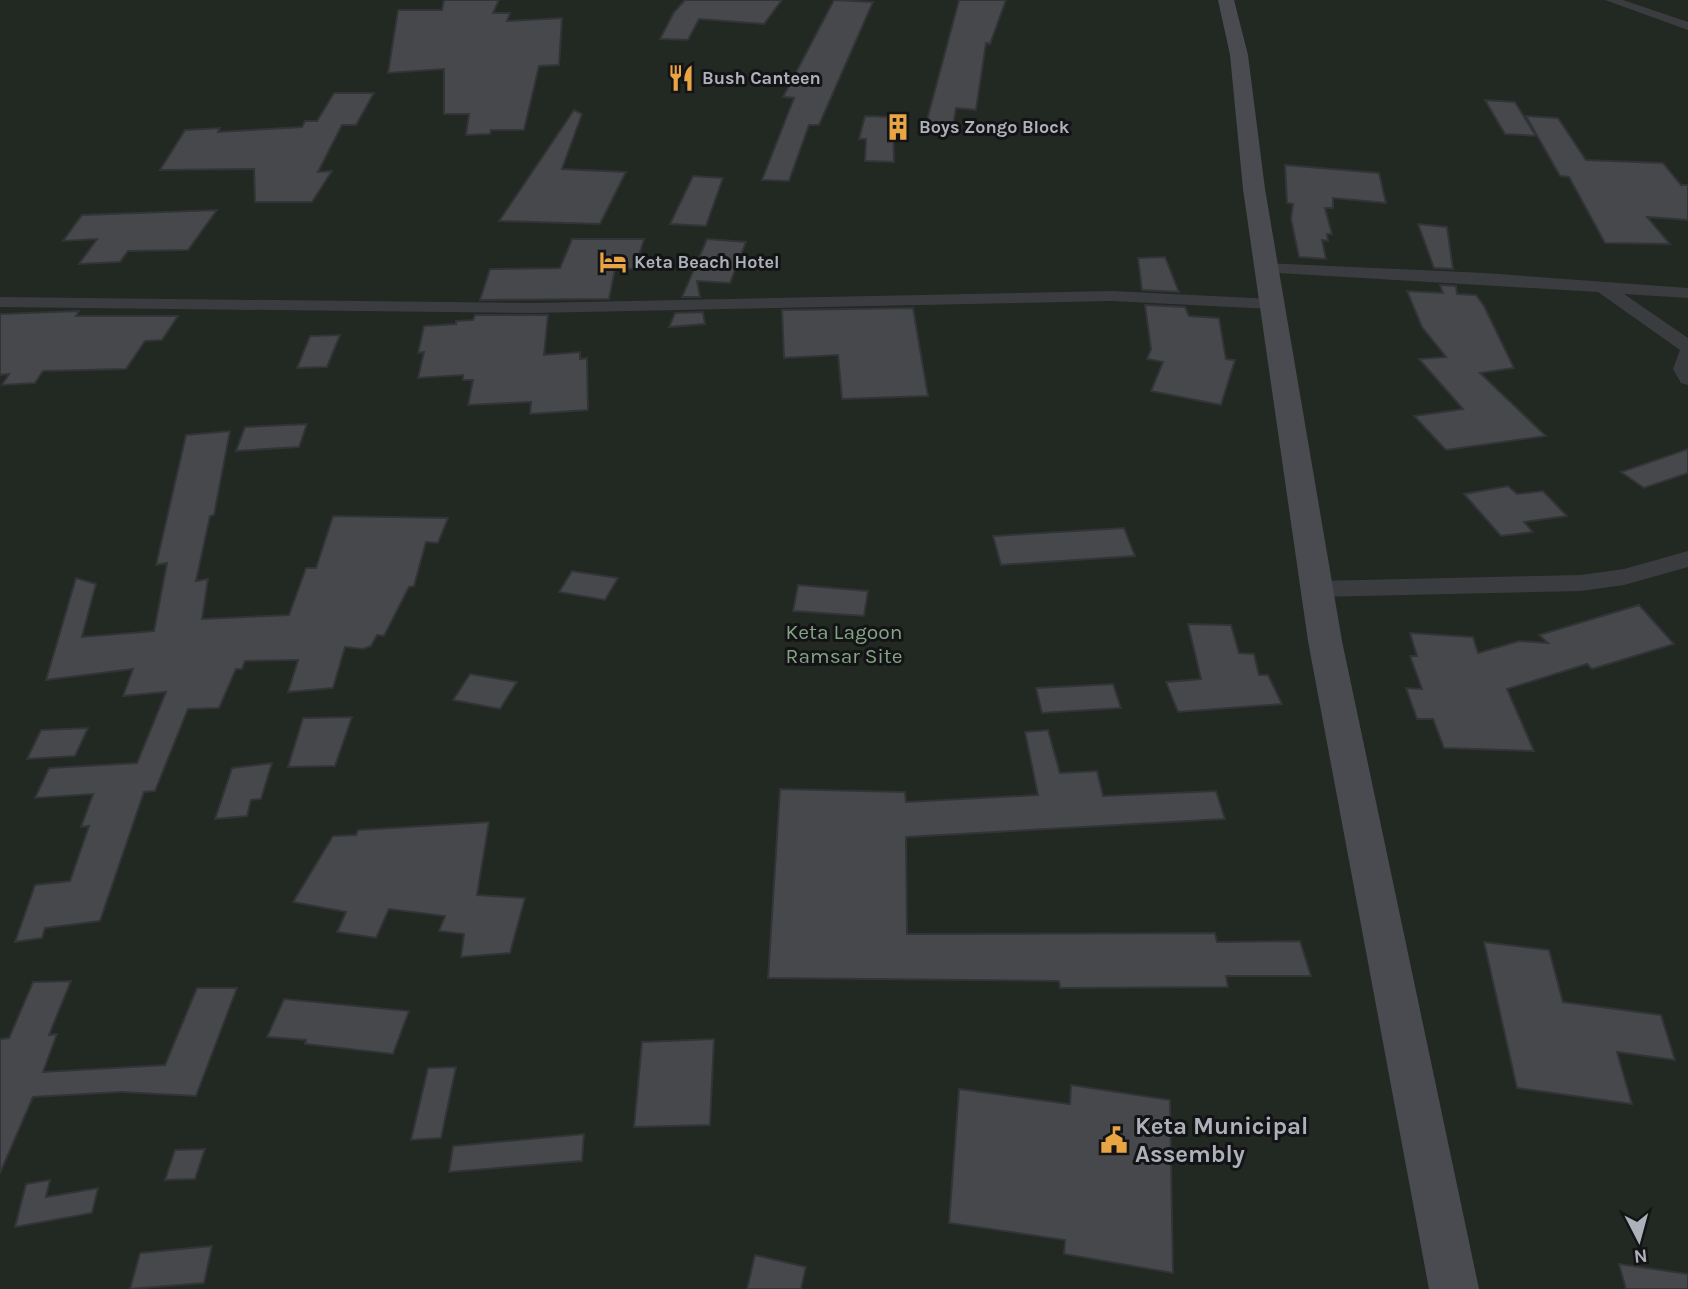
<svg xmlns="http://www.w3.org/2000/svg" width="1688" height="1289" font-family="Karla,sans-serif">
<rect width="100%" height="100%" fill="#19191b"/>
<rect fill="#212922" x="0" y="0" width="1688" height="1289"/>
<g fill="#46484b" stroke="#333437" stroke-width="2">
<polygon points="444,0 499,0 493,13 510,13 507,21 562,18 559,65 539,66 524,130 491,130 490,134 466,135 469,114 444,114 444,69 388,73 398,10 442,10"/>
<polygon points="685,0 782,0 764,24 699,19 688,40 660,39 674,12"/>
<polygon points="834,0 873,2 819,125 809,125 789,181 762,180 794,98 783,97"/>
<polygon points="959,0 1006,0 990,44 986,43 976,110 956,108 952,132 924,131"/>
<polygon points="334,93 374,93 356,125 342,125 318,172 332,171 312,202 255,202 254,169 160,170 185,130 220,128 218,132 302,127 305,121 317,121"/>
<polygon points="1485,100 1515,102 1536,136 1505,134"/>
<polygon points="574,110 582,114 562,169 626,172 600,224 499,221"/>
<polygon points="865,116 893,117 894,162 865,161 866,139 859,139"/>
<polygon points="1526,116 1558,118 1586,160 1663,163 1681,185 1688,185 1688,220 1647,217 1670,244 1605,243 1569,177 1560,176"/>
<polygon points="1285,165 1379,173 1386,203 1333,198 1333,208 1325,208 1332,234 1327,234 1328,241 1322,240 1326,259 1299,257 1291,219 1293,204 1287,203"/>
<polygon points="693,176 723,178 706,226 670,224"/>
<polygon points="217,210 188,250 128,251 120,262 79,264 97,239 63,241 82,215"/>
<polygon points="1418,224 1447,227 1453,269 1434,268"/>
<polygon points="572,239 644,239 635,269 615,269 609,299 480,300 490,269 560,268"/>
<polygon points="707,239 746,242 730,283 697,281 700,297 682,297"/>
<polygon points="1165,257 1179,292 1142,290 1138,258"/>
<polygon points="1440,285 1456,286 1457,294 1476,295 1484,306 1514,368 1480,373 1546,436 1446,450 1414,416 1463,409 1419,359 1446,357 1422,327 1407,291 1443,293"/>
<polygon points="1145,305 1185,307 1189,316 1219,318 1226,359 1235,360 1221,405 1151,391 1163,362 1147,359 1151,349"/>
<polygon points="913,308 928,396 842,399 838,355 784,358 782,310"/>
<polygon points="79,311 76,316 178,316 162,340 145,341 126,369 43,371 35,383 2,385 9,374 0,375 0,314"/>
<polygon points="703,312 705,324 669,327 675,313"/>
<polygon points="475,315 548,315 544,355 580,352 580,359 587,358 588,410 530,414 531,402 468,405 473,380 463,380 463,375 418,378 424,352 418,353 424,326 456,324 456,321 473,320"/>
<polygon points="340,335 327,367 297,368 310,336"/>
<polygon points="307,424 299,447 236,451 245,427"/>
<polygon points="230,431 214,515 210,516 196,581 208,579 202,619 289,615 306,568 316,568 333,516 448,518 438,543 426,542 414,586 409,587 384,636 377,635 371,646 363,649 345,647 333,688 288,692 298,660 245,661 242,669 236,669 219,708 188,709 155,791 144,792 100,921 45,928 42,938 15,942 35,885 70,881 89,826 81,827 93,794 35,798 49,768 137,763 166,692 123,696 133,669 46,680 76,578 96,584 82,637 154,631 167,563 156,565 186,435"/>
<polygon points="1688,449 1688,473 1644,488 1621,472"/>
<polygon points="1508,486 1517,494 1543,491 1567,516 1524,522 1533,532 1501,536 1464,494"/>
<polygon points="1124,528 1135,556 1001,565 993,536"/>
<polygon points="572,571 618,578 605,600 559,592"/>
<polygon points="798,585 868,591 864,616 793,611"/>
<polygon points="1639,605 1674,644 1592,669 1587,664 1507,689 1534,751 1444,748 1433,719 1417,719 1406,688 1422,689 1410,656 1417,656 1410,633 1473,637 1478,653 1519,641 1548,643 1539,635"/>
<polygon points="1188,624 1231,625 1239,653 1254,654 1259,675 1268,675 1282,704 1178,712 1166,682 1201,679"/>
<polygon points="470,674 517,682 500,709 453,700"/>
<polygon points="1113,684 1121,708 1042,713 1036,688"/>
<polygon points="352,717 335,766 288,767 303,718"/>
<polygon points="88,728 75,756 27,759 41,730"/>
<polygon points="1048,730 1060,773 1097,771 1103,796 1216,791 1225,819 906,837 907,934 1215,933 1217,942 1300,941 1311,976 1226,976 1228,987 1060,988 1059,981 768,978 780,789 905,792 906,802 1038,795 1025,732"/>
<polygon points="272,763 261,799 251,800 247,816 215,819 232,768"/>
<polygon points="489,822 477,895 525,898 510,953 461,957 464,934 439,931 445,916 389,909 376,938 337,932 346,912 293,902 333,836 356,835 358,830"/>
<polygon points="1484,942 1549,950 1563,1002 1661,1015 1675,1060 1617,1052 1632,1104 1517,1088"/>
<polygon points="71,981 49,1035 57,1034 43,1072 165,1065 197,988 237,988 196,1096 121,1092 33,1097 0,1173 0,1039 9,1038 33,982"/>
<polygon points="284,999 409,1011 393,1054 305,1044 306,1040 267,1037"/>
<polygon points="714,1039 710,1125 634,1127 642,1042"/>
<polygon points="456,1067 441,1138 411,1140 428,1068"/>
<polygon points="1071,1085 1170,1100 1173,1273 1064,1254 1065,1240 949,1223 959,1089 1070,1104"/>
<polygon points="584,1134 582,1161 449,1172 453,1146"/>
<polygon points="205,1149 195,1179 165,1180 175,1150"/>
<polygon points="50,1180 46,1197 98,1188 92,1213 15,1227 26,1184"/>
<polygon points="212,1246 204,1283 130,1289 140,1253"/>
<polygon points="755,1255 806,1267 801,1289 747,1289"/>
<polygon points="1619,1264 1688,1274 1688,1289 1626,1289"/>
</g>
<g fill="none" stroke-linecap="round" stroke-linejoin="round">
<g fill="#3b3c40" fill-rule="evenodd">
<polygon points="1605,0 1623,0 1688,22 1688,30"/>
<polygon points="1266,263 1485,273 1688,288 1688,298 1624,294 1688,338 1688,385 1681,383 1673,369 1680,350 1598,292 1260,272 1257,268"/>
<polygon points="1112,291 1273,299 1282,304 1273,309 1112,301 533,313 0,307 0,297 533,303"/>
<polygon points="1688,551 1688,567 1624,585 1581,591 1317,597 1309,595 1305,589 1309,583 1317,581 1581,575 1624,569"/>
</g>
<polygon fill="#494b50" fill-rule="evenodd" points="1218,0 1234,0 1248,55 1265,189 1342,641 1479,1289 1429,1289 1308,641 1243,189 1230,55"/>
</g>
<defs>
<symbol id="restaurant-bare" viewBox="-9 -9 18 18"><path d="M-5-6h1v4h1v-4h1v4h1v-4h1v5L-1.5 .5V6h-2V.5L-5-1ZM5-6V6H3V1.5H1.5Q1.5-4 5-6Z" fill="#e9a544" stroke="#141416" stroke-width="2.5" paint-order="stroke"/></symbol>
<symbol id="building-bare" viewBox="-9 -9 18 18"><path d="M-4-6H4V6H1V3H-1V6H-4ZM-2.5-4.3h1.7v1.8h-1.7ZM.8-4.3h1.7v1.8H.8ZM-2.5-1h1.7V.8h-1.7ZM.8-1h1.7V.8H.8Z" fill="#e9a544" stroke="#141416" stroke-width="2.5" paint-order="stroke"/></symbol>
<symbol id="hotel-bare" viewBox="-9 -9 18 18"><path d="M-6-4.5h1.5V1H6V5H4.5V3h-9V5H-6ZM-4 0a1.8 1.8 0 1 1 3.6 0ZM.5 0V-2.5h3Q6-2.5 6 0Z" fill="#e9a544" stroke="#141416" stroke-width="2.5" paint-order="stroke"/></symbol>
<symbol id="civic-bare" viewBox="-9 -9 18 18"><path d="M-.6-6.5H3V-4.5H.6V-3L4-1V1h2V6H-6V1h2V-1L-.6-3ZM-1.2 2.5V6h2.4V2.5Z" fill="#e9a544" stroke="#141416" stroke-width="2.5" paint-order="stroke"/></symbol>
</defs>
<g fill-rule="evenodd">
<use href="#restaurant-bare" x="662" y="59" width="38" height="38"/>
<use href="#building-bare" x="879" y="108" width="38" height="38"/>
<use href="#hotel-bare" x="594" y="243" width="38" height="38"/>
<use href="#civic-bare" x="1095" y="1121" width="38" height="38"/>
</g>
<g text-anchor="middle" stroke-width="6" stroke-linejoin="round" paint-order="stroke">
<g font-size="18" font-weight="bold" fill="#adb2ba" stroke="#141416" text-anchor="start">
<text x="702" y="84">Bush Canteen</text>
<text x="919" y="133">Boys Zongo Block</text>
<text x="634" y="268">Keta Beach Hotel</text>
</g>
<g font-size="21" fill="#85a485" stroke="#141416">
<text x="844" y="639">Keta Lagoon<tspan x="844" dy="24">Ramsar Site</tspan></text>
</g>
<g font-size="24" font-weight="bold" fill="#adb2ba" stroke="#141416" text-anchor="start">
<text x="1135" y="1134">Keta Municipal<tspan x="1135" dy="28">Assembly</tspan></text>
</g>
</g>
<g transform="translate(1639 1240) rotate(174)" stroke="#141416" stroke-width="5" paint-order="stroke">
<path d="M0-5L12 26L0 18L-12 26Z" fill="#adb2ba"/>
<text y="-10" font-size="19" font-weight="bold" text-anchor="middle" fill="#adb2ba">N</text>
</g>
</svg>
